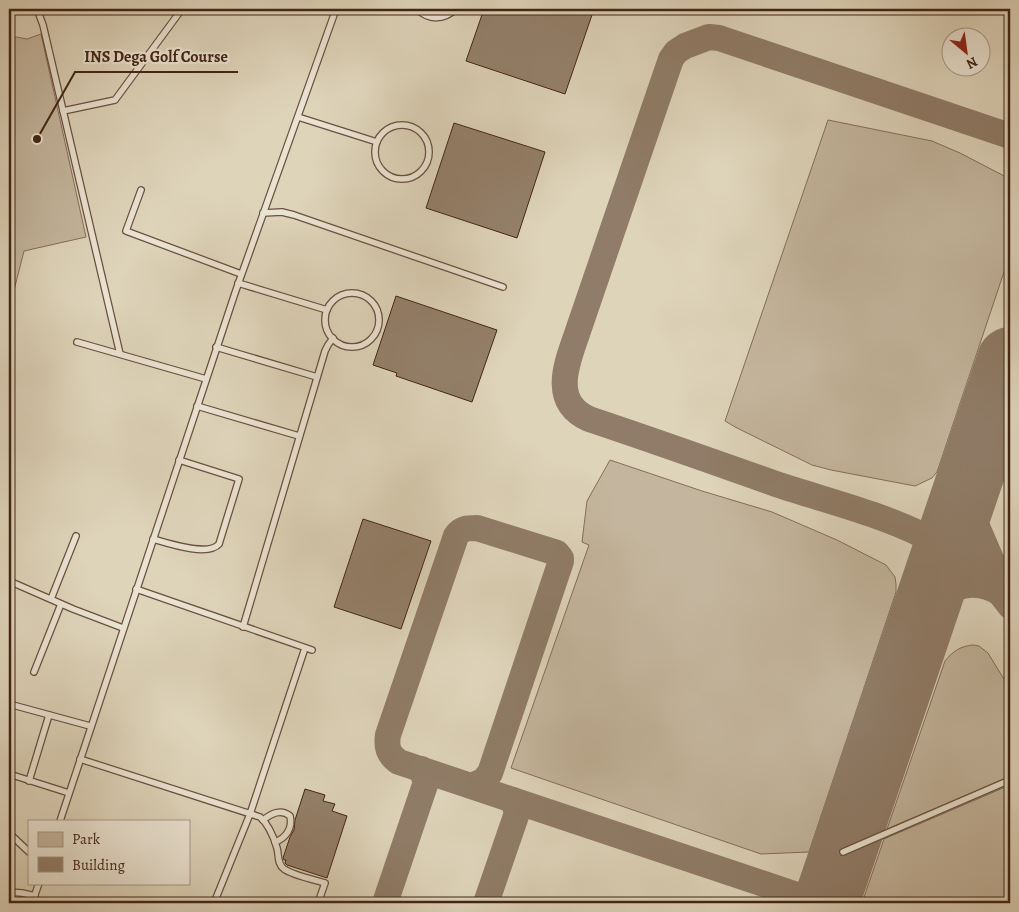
<svg xmlns="http://www.w3.org/2000/svg" width="1019" height="912" font-family="Alegreya,serif">
<rect width="100%" height="100%" fill="#ded4ba"/>
<filter id="stains"><feTurbulence type="fractalNoise" baseFrequency=".004" numOctaves="4"/><feColorMatrix values="0 0 0 0 .2 0 0 0 0 .09 0 0 0 0 .02 0 0 0 .5 -.17"/></filter>
<radialGradient id="worn" r=".72"><stop offset=".6" stop-color="#630" stop-opacity="0"/><stop offset="1" stop-color="#630" stop-opacity=".3"/></radialGradient>
<g fill="#c4b69e" stroke="#846d5a">
<polygon points="41,34 86,237 24,251 9,310 9,41 16,37 27,39"/>
<polygon points="828,120 932,141 960,153 1010,179 1010,254 937,472 932,478 915,486 831,470 812,465 737,428 725,421"/>
<polygon points="610,460 702,491 772,512 837,540 886,565 895,577 896,584 896,592 809,852 761,854 511,768 589,545 582,542 587,501"/>
<path d="M973,645l6,1 9,7 22,36v88l-123,52 58,-168c8,-10 16,-15 28,-16z"/>
<polygon points="1010,785 1010,903 862,903 884,839"/>
</g>
<g fill="none" stroke-linecap="round" stroke-linejoin="round">
<g stroke="#907c68" stroke-width="26">
<path d="M1010,136l-291,-98 -10,-1 -24,9 -9,6 -5,7 -92,269c-10,31 -31,72 10,91 63,21 125,43 187,65 84,28 179,45 234,122"/>
<polyline points="968,485 969,506 972,515 1003,587"/>
<path d="M928,602c23,-15 48,-26 73,-8"/>
<path d="M471,786l12,-5 7,-8 71,-212v-3l-4,-5 -80,-25c-9,0 -16,0 -21,8l-68,199c-2,12 0,20 11,27l395,132 22,8 1,1"/>
<polyline points="385,903 426,782 421,769"/>
<polyline points="486,903 517,813 513,800"/>
</g>
<polyline stroke="#907c68" stroke-width="66" points="826,903 1010,360"/>
</g>
<g fill="#94806b" stroke="#432416">
<polygon points="484,9 594,9 565,94 466,61"/>
<polygon points="454,123 545,152 517,238 426,208"/>
<polygon points="396,296 497,330 472,402 396,376 397,373 373,365"/>
<polygon points="363,519 431,541 401,629 334,607"/>
<polygon points="305,789 325,795 323,801 335,804 332,811 347,816 327,878 287,865 285,863 286,860 284,860 283,858 290,837 294,830 295,820"/>
</g>
<g fill="none" stroke-linecap="round" stroke-linejoin="round">
<defs>
<g id="service">
<polyline points="37,9 43,25 120,354"/>
<path d="M417,9c12,12 27,11 39,0"/>
<polyline points="63,111 115,100 182,9"/>
<polyline points="298,117 377,142"/>
<circle cx="402" cy="152" r="27"/>
<polyline points="141,190 126,231 241,274"/>
<polyline points="263,213 282,212 294,215 503,287"/>
<polyline points="238,283 327,310"/>
<circle cx="352" cy="320" r="27"/>
<polyline points="77,342 206,379"/>
<polyline points="216,347 317,377"/>
<polyline points="197,406 299,436"/>
<path d="M153,539c14,4 55,18 66,5l20,-65 -60,-19"/>
<polyline points="9,581 73,609 123,628"/>
<polyline points="136,589 312,650"/>
<polyline points="51,599 76,536"/>
<polyline points="243,627 325,351 328,345 333,338"/>
<polyline points="34,672 61,604"/>
<polyline points="9,704 90,726"/>
<path d="M80,759l180,58c8,7 14,21 17,31 2,7 0,16 7,21 8,6 31,11 41,14l-7,20"/>
<polyline points="9,774 69,793"/>
<polyline points="29,781 49,715"/>
<path d="M263,820c8,-6 18,-12 27,-4 3,12 -4,22 -15,26"/>
<polyline points="60,821 235,293 336,9"/>
<polyline points="9,833 29,852"/>
<polyline points="843,852 1010,780"/>
<polyline points="9,892 22,893 35,896"/>
<polyline points="32,903 39,883"/>
<polyline points="214,903 250,814 305,648"/>
</g>
</defs>
<use href="#service" stroke="#6a503f" stroke-width="8"/>
<use href="#service" stroke="#eae3d2" stroke-width="5.5"/>
</g>
<path fill="none" stroke="#432416" stroke-width="2" d="M37 139L75 72H238"/>
<circle fill="#432416" stroke="#eae3d2" stroke-width="2" cx="37" cy="139" r="5"/>
<g font-size="16" text-anchor="middle" font-weight="bold" fill="#432416" stroke="#eae3d2" stroke-width="4.5" stroke-linejoin="round" paint-order="stroke">
<text x="156" y="62">INS Dega Golf Course</text>
</g>
<rect width="1019" height="912" fill="none" stroke="#ded4ba" stroke-width="30"/>
<rect x="10" y="10" width="999" height="892" fill="none" stroke="#432416" stroke-width="2.5"/>
<rect x="15" y="15" width="989" height="882" fill="none" stroke="#432416"/>
<rect x="28" y="820" width="162" height="65" fill="#eae3d2" stroke="#a79787"/>
<rect x="38" y="832" width="25" height="15" fill="#c4b69e" stroke="#a79787"/>
<text x="72" y="844" font-size="15" fill="#432416">Park</text>
<rect x="38" y="857" width="25" height="15" fill="#94806b" stroke="#a79787"/>
<text x="72" y="870" font-size="15" fill="#432416">Building</text>
<g transform="translate(966 52) rotate(151)"><circle r="24" fill="#eae3d2" stroke="#a79787"/>
<path d="M0-4L9 19L0 12L-9 19Z" fill="#8f2418"/>
<text y="-8" font-size="14" font-weight="bold" text-anchor="middle" fill="#432416">N</text>
</g>
<rect width="100%" height="100%" filter="url(#stains)"/>
<rect width="100%" height="100%" fill="url(#worn)"/>
</svg>
